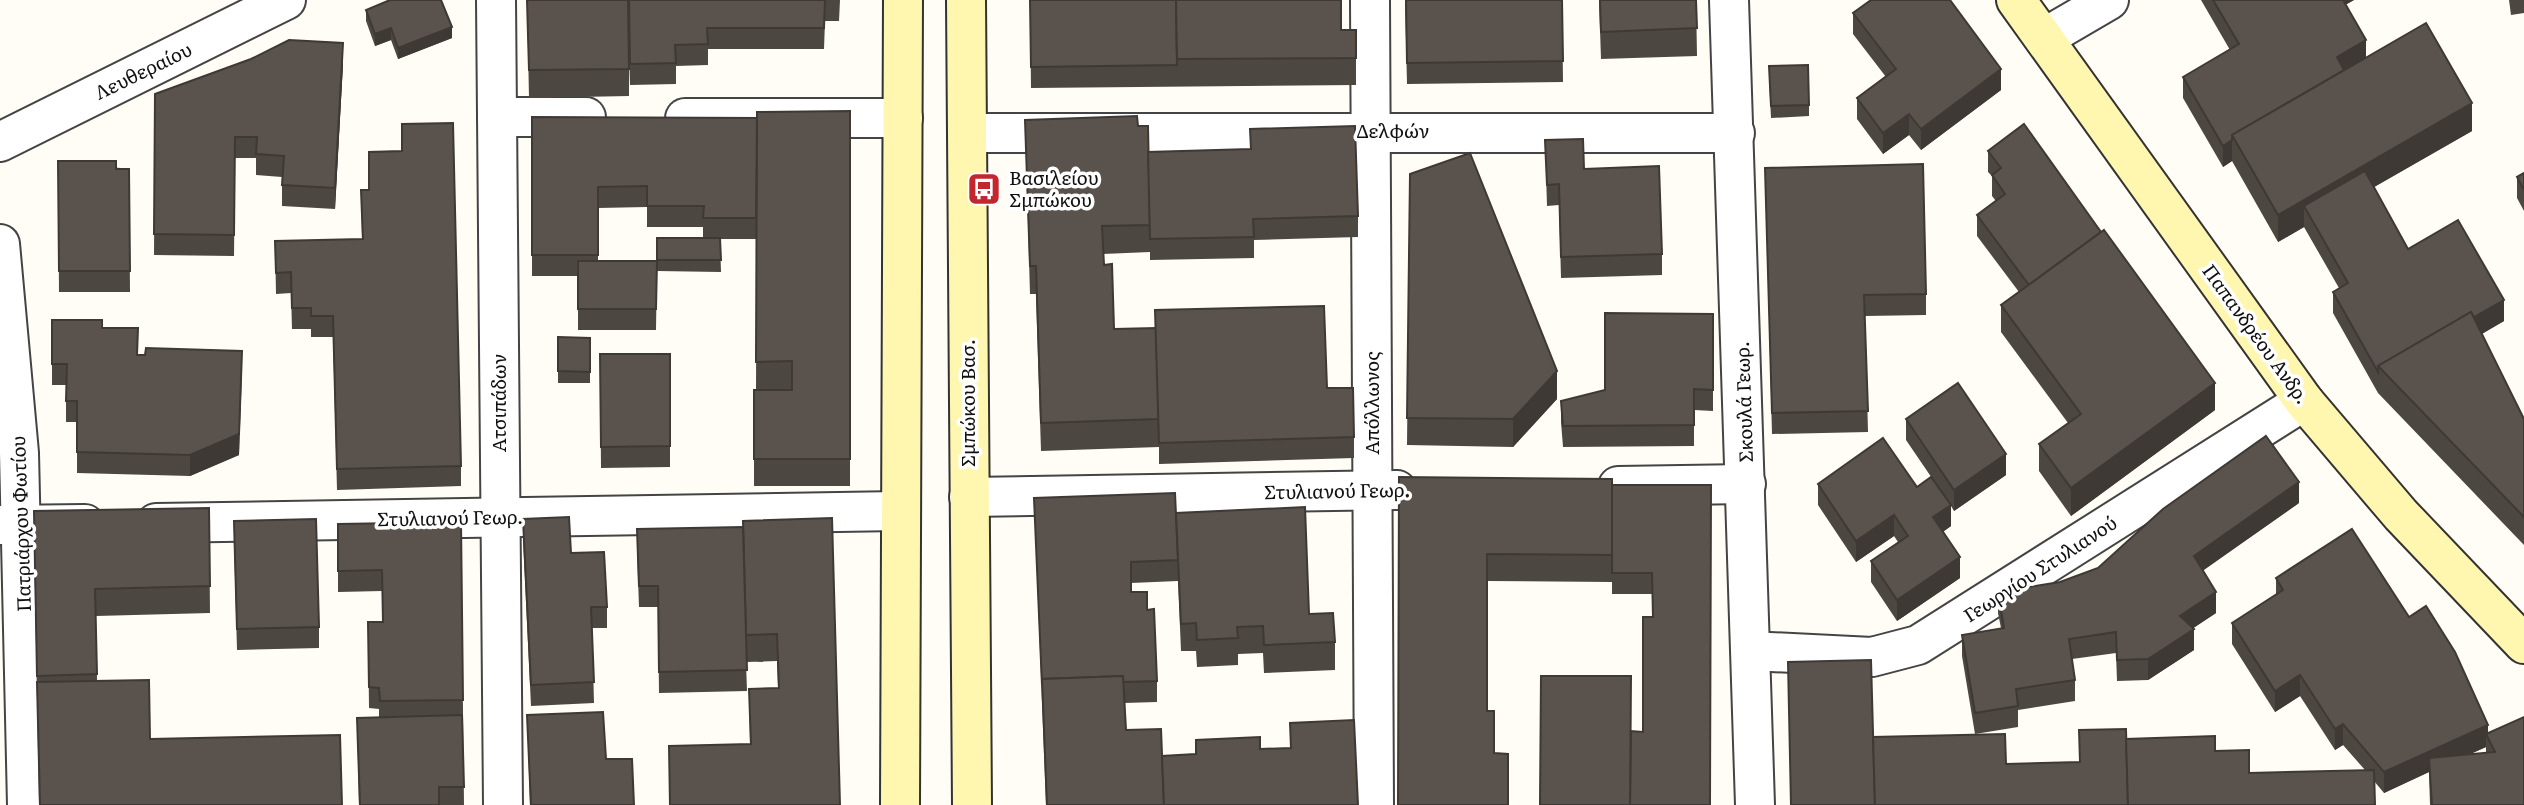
<svg xmlns="http://www.w3.org/2000/svg" width="2524" height="805" font-family="Literata,serif">
<rect width="100%" height="100%" fill="#fffdf5"/>
<g fill="none" stroke-linecap="round" stroke-linejoin="round">
<defs>
<g id="street">
<polyline points="496,0 503,805"/>
<polyline points="1370,0 1374,805"/>
<polyline points="1729,0 1755,805"/>
<polyline points="2044,38 2109,0"/>
<polyline points="497,117 586,117"/>
<polyline points="685,118 903,118"/>
<polyline points="968,133 1735,133"/>
<polyline points="0,142 286,0"/>
<polyline points="0,244 19,453 27,805"/>
<polyline points="1618,486 1746,484"/>
<polyline points="969,497 1397,490"/>
<polyline points="156,523 899,511"/>
<polyline points="0,525 85,524"/>
<polyline points="1751,651 1872,657 1918,645 2304,401"/>
</g>
<g id="secondary">
<polyline points="966,0 972,805"/>
<polyline points="2016,0 2304,401 2401,515 2524,644"/>
<polyline points="900,805 903,0"/>
</g>
</defs>
<use href="#street" stroke="#444" stroke-width="42"/>
<use href="#secondary" stroke="#333" stroke-width="42"/>
<use href="#street" stroke="#fff" stroke-width="38"/>
<use href="#secondary" stroke="#fff6b0" stroke-width="38"/>
</g>
<g fill="#4d4742" fill-rule="evenodd">
<polygon points="527,0 840,0 839,21 825,21 824,49 708,49 708,65 676,66 676,84 630,85 629,53 629,96 529,98"/>
<polygon points="1030,0 1341,30 1356,30 1356,85 1031,88"/>
<polygon points="1405,0 1562,0 1563,82 1407,84"/>
<polygon points="1599,0 1696,0 1697,56 1601,59"/>
<polygon points="2201,0 2354,0 2345,5 2366,58 2472,131 2374,187 2408,249 2504,321 2482,334 2524,419 2524,545 2378,393 2333,313 2333,292 2339,288 2304,227 2278,242 2232,161 2223,167 2183,98 2183,77 2230,50"/>
<polygon points="2509,0 2524,0 2524,13 2511,15"/>
<polygon points="366,10 452,38 398,59 391,40 375,46 366,21"/>
<polygon points="1853,13 2001,90 1921,150 1909,135 1883,154 1857,119 1857,98 1886,77 1853,34"/>
<polygon points="343,64 335,209 282,206 282,177 256,175 256,158 235,158 234,256 154,255 155,94"/>
<polygon points="1769,78 1809,105 1809,116 1771,118"/>
<polygon points="850,111 850,486 754,486 754,390 792,390 792,389 756,389 757,169 756,239 720,239 721,272 657,271 657,238 703,238 703,227 647,227 647,207 598,208 598,261 657,261 656,330 578,330 578,276 532,276 532,117 757,118"/>
<polygon points="1025,120 1138,126 1148,161 1250,149 1250,129 1358,216 1358,237 1254,240 1254,258 1150,260 1150,252 1103,254 1104,265 1114,329 1155,328 1155,310 1327,388 1354,437 1354,458 1159,464 1159,447 1041,451 1036,294 1030,294"/>
<polygon points="402,124 461,466 461,486 337,490 333,337 311,337 311,329 292,329 291,293 276,294 275,241 362,239 361,190 369,190 402,151"/>
<polygon points="1545,140 1584,169 1662,254 1662,275 1561,278 1559,205 1547,206"/>
<polygon points="1988,151 2215,410 2071,516 2039,471 2039,444 2068,423 2001,332 2001,305 2019,292 1977,236 1977,215 1996,201 1992,196 1992,176 1988,172"/>
<polygon points="58,161 129,169 130,292 59,292"/>
<polygon points="1765,168 1926,294 1926,315 1865,316 1868,432 1772,434"/>
<polygon points="2524,173 2524,211 2517,198 2517,177"/>
<polygon points="1410,174 1557,399 1513,447 1407,445"/>
<polygon points="1713,314 1713,411 1694,410 1694,446 1563,447 1561,422 1561,401 1605,390"/>
<polygon points="52,320 102,328 138,355 242,372 239,455 190,476 77,473 77,422 66,422 66,385 52,385"/>
<polygon points="558,337 590,338 590,383 558,383"/>
<polygon points="600,354 670,354 670,467 601,468"/>
<polygon points="1906,419 2006,475 1954,511 1951,506 1951,526 1943,532 1960,578 1897,621 1871,582 1871,561 1898,542 1894,536 1856,562 1818,505 1818,484 1917,487 1938,487 1906,440"/>
<polygon points="1399,477 1612,485 1711,485 1710,805 1631,731 1643,732 1652,617 1652,594 1612,594 1612,582 1487,581 1487,711 1494,753 1508,805"/>
<polygon points="1034,498 1176,513 1309,614 1335,642 1335,670 1264,673 1263,653 1238,654 1238,665 1197,667 1196,651 1181,651 1178,581 1131,583 1131,592 1147,610 1157,681 1157,702 1124,703 1126,730 1162,756 1290,748 1290,723 1358,805 1046,805"/>
<polygon points="2299,503 2203,570 2216,613 2193,628 2194,650 2148,680 2117,681 2116,653 2072,659 2075,680 2075,701 2018,710 2018,727 1975,734 1962,656 1962,635 2001,628 1998,613 1998,592 2060,582"/>
<polygon points="209,508 210,613 96,616 97,681 150,739 39,805 34,539"/>
<polygon points="523,519 607,607 607,628 592,628 594,703 531,706 523,540"/>
<polygon points="461,522 464,805 359,805 357,718 379,718 379,709 369,708 368,622 383,622 382,591 338,592 338,524"/>
<polygon points="743,527 840,805 669,805 669,746 750,744 749,689 778,688 777,661 746,662 747,691 659,693 658,607 639,607 637,550"/>
<polygon points="234,542 319,627 319,648 237,650"/>
<path d="M2276,578l133,39 79,116 36,72h-94l-1,-33 -45,21 -10,-12 1,24h-584l-3,-143 85,75 133,27 74,-2 46,-23 89,12 34,22 116,-3 -22,-25 -8,5 -35,-54 -25,16 -43,-68v-21l44,-28zM2486,747v6l-18,2z"/>
<polygon points="527,715 606,759 634,805 530,805"/>
</g>
<g fill="#3f3936">
<polygon points="2336,0 2354,0 2336,10"/>
<polygon points="452,27 452,38 398,59 398,48"/>
<polygon points="391,28 391,40 375,46 375,34"/>
<polygon points="2366,40 2366,61 2337,78 2337,57"/>
<polygon points="343,43 343,64 335,209 335,188"/>
<polygon points="2001,69 2001,90 1921,150 1921,129"/>
<polygon points="2472,103 2472,131 2313,222 2304,206 2304,227 2278,242 2278,215"/>
<polygon points="1909,114 1909,135 1883,154 1883,133"/>
<polygon points="2232,140 2232,161 2223,167 2223,146"/>
<polygon points="2504,300 2504,321 2395,383 2382,370"/>
<polygon points="242,351 239,455 190,476 190,455"/>
<polygon points="1557,371 1557,399 1513,447 1513,419"/>
<polygon points="2215,383 2215,410 2071,516 2071,488"/>
<polygon points="2006,454 2006,475 1954,511 1954,490"/>
<polygon points="2299,482 2299,503 2194,577 2194,556"/>
<polygon points="1951,505 1951,526 1933,538 1933,517"/>
<polygon points="1894,515 1894,536 1856,562 1856,541"/>
<polygon points="1960,557 1960,578 1897,621 1897,600"/>
<polygon points="2216,592 2216,613 2180,637 2180,616"/>
<polygon points="2194,629 2194,650 2148,680 2148,659"/>
<polygon points="2300,675 2300,696 2275,712 2275,691"/>
<polygon points="2343,724 2343,745 2335,750 2335,729"/>
<polygon points="2488,725 2488,737 2486,734 2486,747 2430,772 2429,758 2429,772 2384,793 2384,772"/>
</g>
<g fill="#5a524d" stroke="#3f3936" stroke-width="2">
<polygon points="390,0 441,0 452,27 398,48 391,28 375,34 366,10"/>
<polygon points="527,0 628,0 629,69 529,70"/>
<polygon points="629,0 825,0 824,28 707,28 708,44 675,45 676,63 630,64"/>
<polygon points="1030,0 1176,0 1177,65 1031,67"/>
<polygon points="1176,0 1341,0 1341,30 1356,30 1356,58 1177,59"/>
<polygon points="1406,0 1562,0 1563,61 1407,63"/>
<polygon points="1600,0 1696,0 1697,28 1601,32"/>
<polygon points="1871,0 1950,0 2001,69 1921,129 1909,114 1883,133 1857,98 1896,69 1853,13"/>
<polygon points="2213,0 2343,0 2366,40 2337,57 2344,70 2232,135 2232,140 2223,146 2183,77 2239,44"/>
<polygon points="2426,23 2472,103 2278,215 2232,135"/>
<polygon points="289,40 343,43 335,188 282,185 284,156 256,154 257,137 235,137 234,235 154,234 155,94 251,59"/>
<polygon points="1808,65 1809,105 1771,106 1769,66"/>
<polygon points="850,111 850,459 754,459 754,390 792,390 792,361 756,362 757,112"/>
<polygon points="1137,116 1138,126 1148,126 1150,225 1102,226 1104,265 1112,264 1114,329 1156,328 1159,419 1041,423 1036,266 1030,266 1025,120"/>
<polygon points="532,117 757,118 756,218 703,218 704,206 647,206 647,186 598,187 598,255 532,255"/>
<polygon points="453,123 461,466 337,469 333,316 311,316 311,308 292,308 291,272 276,273 275,241 363,239 361,190 369,190 369,152 402,151 402,124"/>
<polygon points="2024,124 2101,232 2029,285 1977,215 2005,194 1992,175 2001,168 1988,151"/>
<polygon points="1355,126 1358,216 1253,219 1254,237 1150,239 1148,152 1251,149 1250,129"/>
<polygon points="1583,139 1584,169 1659,166 1662,254 1561,257 1559,184 1547,185 1545,140"/>
<polygon points="1470,153 1557,371 1513,419 1407,418 1410,174"/>
<polygon points="58,161 116,161 116,169 129,169 130,271 59,271"/>
<polygon points="1923,164 1926,294 1864,295 1868,411 1772,413 1765,168"/>
<polygon points="2365,171 2408,249 2458,220 2504,300 2474,317 2471,312 2378,366 2378,372 2333,292 2348,283 2304,206"/>
<polygon points="2524,173 2524,190 2517,177"/>
<polygon points="2104,230 2215,383 2071,488 2039,444 2081,414 2001,305"/>
<polygon points="657,238 720,238 721,260 657,260"/>
<polygon points="578,261 657,261 656,309 578,309"/>
<polygon points="1324,306 1327,388 1353,388 1354,437 1159,443 1155,310"/>
<polygon points="2471,312 2524,419 2524,517 2378,366"/>
<polygon points="1605,313 1713,314 1713,390 1694,389 1694,425 1563,426 1561,401 1605,390"/>
<polygon points="52,320 102,320 102,328 138,328 137,355 145,355 146,348 242,351 239,434 190,455 77,452 77,401 66,401 67,364 52,364"/>
<polygon points="558,337 590,338 590,372 558,371"/>
<polygon points="600,354 670,354 670,446 601,447"/>
<polygon points="1958,383 2006,454 1954,490 1906,419"/>
<polygon points="2266,436 2299,482 2194,556 2216,592 2180,616 2194,629 2148,659 2117,660 2116,632 2069,639 2075,680 2016,689 2018,706 1975,713 1962,635 2004,628 1998,592 2060,582 2098,568 2163,509"/>
<polygon points="1883,438 1917,487 1931,477 1951,505 1933,517 1960,557 1897,600 1871,561 1908,536 1894,515 1856,541 1818,484"/>
<polygon points="1399,477 1612,479 1612,555 1487,554 1487,711 1494,711 1494,753 1508,754 1508,805 1398,805"/>
<polygon points="1612,485 1711,485 1710,805 1630,805 1631,731 1643,732 1643,617 1653,617 1652,573 1612,573"/>
<polygon points="1175,493 1178,560 1131,562 1131,592 1147,592 1147,610 1154,609 1157,681 1123,682 1123,676 1042,679 1042,685 1034,498"/>
<polygon points="1305,507 1309,614 1333,613 1335,642 1264,645 1263,626 1237,627 1238,638 1197,640 1196,623 1181,624 1176,513"/>
<polygon points="209,508 210,586 95,589 97,674 37,676 34,511"/>
<polygon points="569,517 571,553 604,552 607,607 591,607 594,682 531,685 523,519"/>
<polygon points="832,518 840,805 670,805 669,746 751,744 749,689 779,688 777,634 746,635 743,521"/>
<polygon points="316,519 319,627 237,629 234,521"/>
<polygon points="461,522 463,700 380,701 379,688 369,687 368,622 383,622 382,570 338,571 338,524"/>
<polygon points="743,527 747,670 659,672 658,586 639,586 637,529"/>
<polygon points="2352,529 2409,617 2426,606 2455,652 2488,725 2384,772 2343,724 2335,729 2300,675 2275,691 2232,623 2283,590 2276,578"/>
<polygon points="1871,660 1875,805 1791,805 1788,662"/>
<polygon points="1123,676 1126,730 1161,729 1164,805 1047,805 1042,679"/>
<polygon points="1541,676 1631,676 1630,805 1540,805"/>
<polygon points="149,680 150,739 340,735 342,805 40,805 37,682"/>
<polygon points="603,712 606,759 632,759 634,805 531,805 527,715"/>
<polygon points="462,715 464,787 439,787 439,805 360,805 357,718"/>
<polygon points="2524,717 2524,805 2432,805 2429,758 2495,752 2486,734"/>
<polygon points="1354,720 1358,805 1164,805 1162,756 1196,754 1196,740 1260,737 1260,749 1291,748 1290,723"/>
<polygon points="2126,729 2128,805 1875,805 1873,737 2005,734 2006,764 2080,762 2079,730"/>
<polygon points="2215,736 2215,751 2249,750 2249,773 2374,770 2375,805 2128,805 2126,739"/>
</g>
<defs>
<symbol id="bus-square" viewBox="-11 -11 22 22"><rect x="-9" y="-9" width="18" height="18" rx="4" fill="#c4262e" stroke="#fff"/><path d="M-5-6H5V4H4V6H2V4H-2V6H-4V4H-5ZM-3.5-4V0h7V-4ZM-3.5 1.2v1.5H-2V1.2ZM2 1.2v1.5H3.5V1.2Z" fill="#fff"/></symbol>
</defs>
<g fill-rule="evenodd">
<use href="#bus-square" x="965" y="170" width="38" height="38"/>
</g>
<g text-anchor="middle" stroke-width="7" stroke-linejoin="round" paint-order="stroke">
<g font-size="19" fill="#111" stroke="#fff">
<text transform="translate(143 71) rotate(-26)" y="7">Λευθεραίου</text>
<text x="1393" y="138">Δελφών</text>
<text transform="translate(2256 334) rotate(54)" y="7">Παπανδρέου Ανδρ.</text>
<text transform="translate(1744 402) rotate(-92)" y="7">Σκουλά Γεωρ.</text>
<text transform="translate(499 403) rotate(-90)" y="7">Ατσιπάδων</text>
<text transform="translate(968 403) rotate(-90)" y="7">Σμπώκου Βασ.</text>
<text transform="translate(1372 403) rotate(-90)" y="7">Απόλλωνος</text>
<text transform="translate(1337 491) rotate(-1)" y="7">Στυλιανού Γεωρ.</text>
<text transform="translate(450 518) rotate(-1)" y="7">Στυλιανού Γεωρ.</text>
<text transform="translate(21 524) rotate(-92)" y="7">Πατριάρχου Φωτίου</text>
<text transform="translate(2040 569) rotate(-33)" y="7">Γεωργίου Στυλιανού</text>
</g>
<g font-size="19" fill="#111" stroke="#fff" text-anchor="start">
<text x="1009" y="185">Βασιλείου<tspan x="1009" dy="22">Σμπώκου</tspan></text>
</g>
</g>
</svg>
